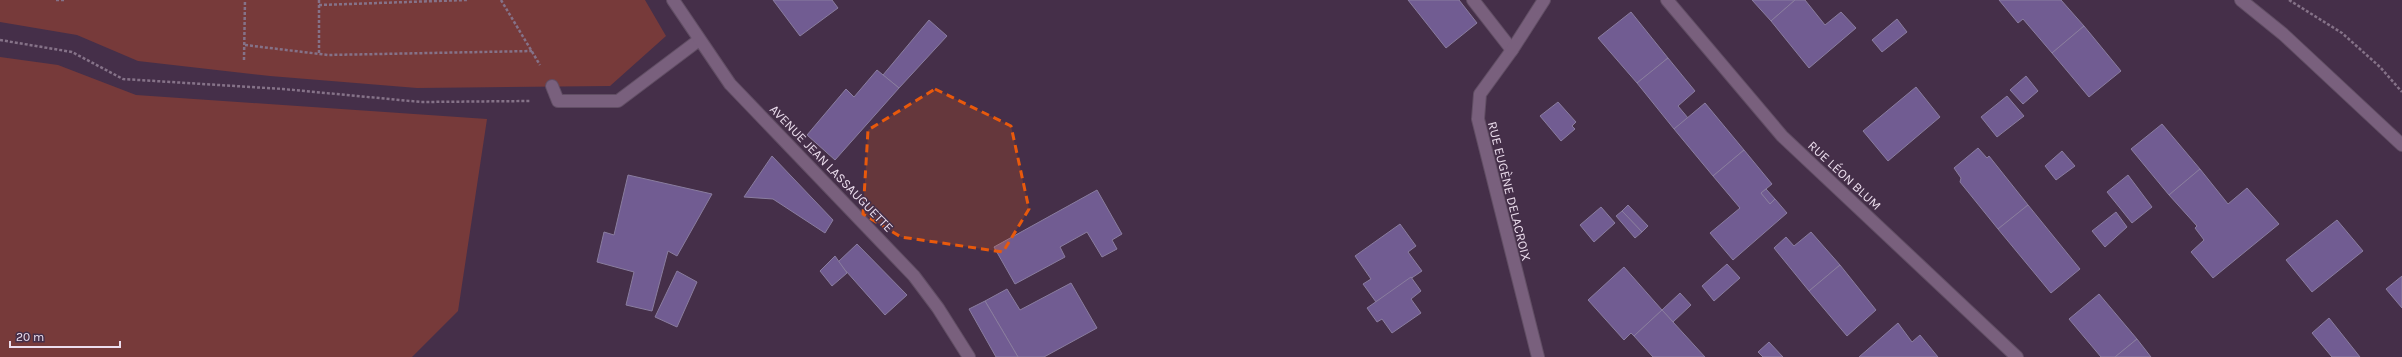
<svg xmlns="http://www.w3.org/2000/svg" width="2402" height="357" font-family="Karla,sans-serif">
<rect width="100%" height="100%" fill="#452f49"/>
<g fill="#773a3a">
<polygon points="0,0 645,0 666,36 610,86 417,88 270,76 138,61 77,35 0,22"/>
<polygon points="0,57 58,65 136,95 487,119 458,311 412,357 0,357"/>
</g>
<g fill="#715c92" stroke="#8a7d9f">
<polygon points="773,0 832,0 838,8 800,36"/>
<polygon points="1408,0 1459,0 1477,23 1446,48"/>
<polygon points="1752,0 1795,0 1771,21"/>
<polygon points="1795,0 1805,0 1825,25 1841,12 1856,28 1809,68 1771,21"/>
<polygon points="1999,0 2061,0 2084,26 2052,53 2023,19 2018,23"/>
<polygon points="1631,12 1668,58 1637,83 1598,38"/>
<polygon points="1897,19 1907,32 1882,52 1872,40"/>
<polygon points="929,20 947,36 899,88 883,75"/>
<polygon points="2084,26 2121,71 2089,97 2052,53"/>
<polygon points="1668,58 1695,91 1678,106 1688,118 1674,129 1637,83"/>
<polygon points="877,70 899,88 835,160 807,135 846,89 854,97"/>
<polygon points="2026,76 2038,91 2023,104 2010,90"/>
<polygon points="1916,87 1940,117 1888,161 1863,131"/>
<polygon points="2007,96 2024,116 1997,137 1981,117"/>
<polygon points="1558,102 1576,122 1572,126 1575,129 1561,141 1540,116"/>
<polygon points="1705,103 1744,150 1713,176 1674,129"/>
<polygon points="2162,124 2200,169 2169,195 2131,149"/>
<polygon points="1978,148 1987,158 1989,156 2028,205 1998,229 1960,182 1961,178 1954,168"/>
<polygon points="1744,150 1772,184 1761,193 1770,204 1775,199 1787,213 1733,260 1710,233 1740,208 1713,176"/>
<polygon points="2062,151 2075,166 2056,180 2045,166"/>
<polygon points="772,156 833,220 825,233 773,199 744,197"/>
<polygon points="2200,169 2228,204 2247,188 2279,224 2213,278 2191,252 2204,240 2195,228 2197,226 2169,195"/>
<polygon points="628,175 712,194 677,256 668,251 652,311 626,305 634,272 597,262 604,232 614,235"/>
<polygon points="2128,175 2152,207 2132,223 2107,192"/>
<polygon points="1766,189 1775,199 1770,204 1761,193"/>
<polygon points="1097,190 1122,234 1112,240 1117,249 1102,257 1087,232 1060,247 1065,257 1015,284 994,247"/>
<polygon points="1628,205 1648,226 1642,232 1622,211"/>
<polygon points="2028,205 2080,269 2051,293 1998,229"/>
<polygon points="1601,207 1615,223 1594,242 1580,225"/>
<polygon points="1622,211 1642,232 1635,238 1616,216"/>
<polygon points="2116,212 2127,227 2105,247 2092,231"/>
<polygon points="2337,220 2363,251 2312,292 2286,260"/>
<polygon points="1400,224 1416,246 1408,252 1422,271 1376,302 1363,284 1371,279 1355,256"/>
<polygon points="1811,232 1840,265 1809,291 1774,248 1786,237 1794,246"/>
<polygon points="857,244 907,295 885,315 838,262"/>
<polygon points="835,256 847,273 832,286 820,271"/>
<polygon points="1727,264 1740,278 1714,301 1702,286"/>
<polygon points="1840,265 1876,310 1847,336 1809,291"/>
<polygon points="1624,267 1662,310 1634,336 1631,333 1624,340 1588,300"/>
<polygon points="677,271 697,282 677,327 655,317"/>
<polygon points="2402,276 2402,308 2386,289"/>
<polygon points="1411,277 1421,291 1411,299 1421,313 1392,333 1382,319 1377,322 1367,308"/>
<polygon points="1071,283 1097,328 1044,357 1018,357 985,301 1007,289 1020,310"/>
<polygon points="1680,293 1691,305 1673,322 1662,310"/>
<polygon points="2099,294 2137,339 2115,357 2101,357 2069,319"/>
<polygon points="985,301 1018,357 996,357 969,309"/>
<polygon points="1662,310 1673,322 1705,357 1653,357 1634,336"/>
<polygon points="2329,318 2360,357 2332,357 2312,333"/>
<polygon points="1898,323 1912,342 1920,335 1938,357 1859,357"/>
<polygon points="2137,339 2151,357 2115,357"/>
<polygon points="1769,342 1783,357 1763,357 1758,352"/>
</g>
<g fill="none" stroke-linecap="round" stroke-linejoin="round">
<defs>
<g id="service">
<polyline points="1473,0 1512,50"/>
<polyline points="552,86 558,101 618,101 699,40"/>
</g>
<g id="minor">
<polyline points="1667,0 1782,136 2017,357"/>
<polyline points="2241,0 2283,34 2402,145"/>
<polyline points="1538,357 1478,119 1480,94 1512,50 1544,0"/>
</g>
<polyline id="tertiary" points="673,0 730,84 914,276 938,308 969,357"/>
</defs>
<use href="#service" stroke="#614e64" stroke-width="14"/>
<use href="#minor" stroke="#614e64" stroke-width="14"/>
<use href="#tertiary" stroke="#614e64" stroke-width="14"/>
<g stroke="#857288" stroke-width="2.5" stroke-dasharray="3 2" stroke-linecap="butt">
<polyline points="56,0 65,0"/>
<polyline points="319,0 319,5 467,0"/>
<polyline points="501,0 540,65"/>
<polyline points="2289,0 2342,33 2380,67 2402,92"/>
<polyline points="319,5 319,54"/>
<polyline points="0,40 72,52 123,79 283,89 421,102 530,101"/>
<polyline points="245,45 328,55 532,51"/>
<polyline points="244,60 245,0"/>
</g>
<use href="#service" stroke="#79607d" stroke-width="12"/>
<use href="#minor" stroke="#79607d" stroke-width="12"/>
<use href="#tertiary" stroke="#79607d" stroke-width="12"/>
</g>
<path fill="#e8590c" fill-opacity="0.2" stroke="#e8590c" stroke-width="3" stroke-dasharray="8 5" stroke-linejoin="round" d="M935,89l76,37 18,83 -26,43 -102,-15 -38,-23 5,-84z"/>
<g text-anchor="middle" stroke-width="3" stroke-linejoin="round" paint-order="stroke">
<g font-size="13" fill="#ecdeee" stroke="#452f49">
<text transform="translate(832 168) rotate(46)" y="5">AVENUE JEAN LASSAUGUETTE</text>
<text transform="translate(1845 175) rotate(43)" y="5">RUE LÉON BLUM</text>
<text transform="translate(1510 191) rotate(76)" y="5">RUE EUGÈNE DELACROIX</text>
</g>
</g>
<path d="M10 341v6h110v-6" fill="none" stroke="#ecdeee" stroke-width="2"/>
<text x="16" y="341" font-size="12" fill="#ecdeee" stroke="#452f49" stroke-width="3" paint-order="stroke">20 m</text>
</svg>
